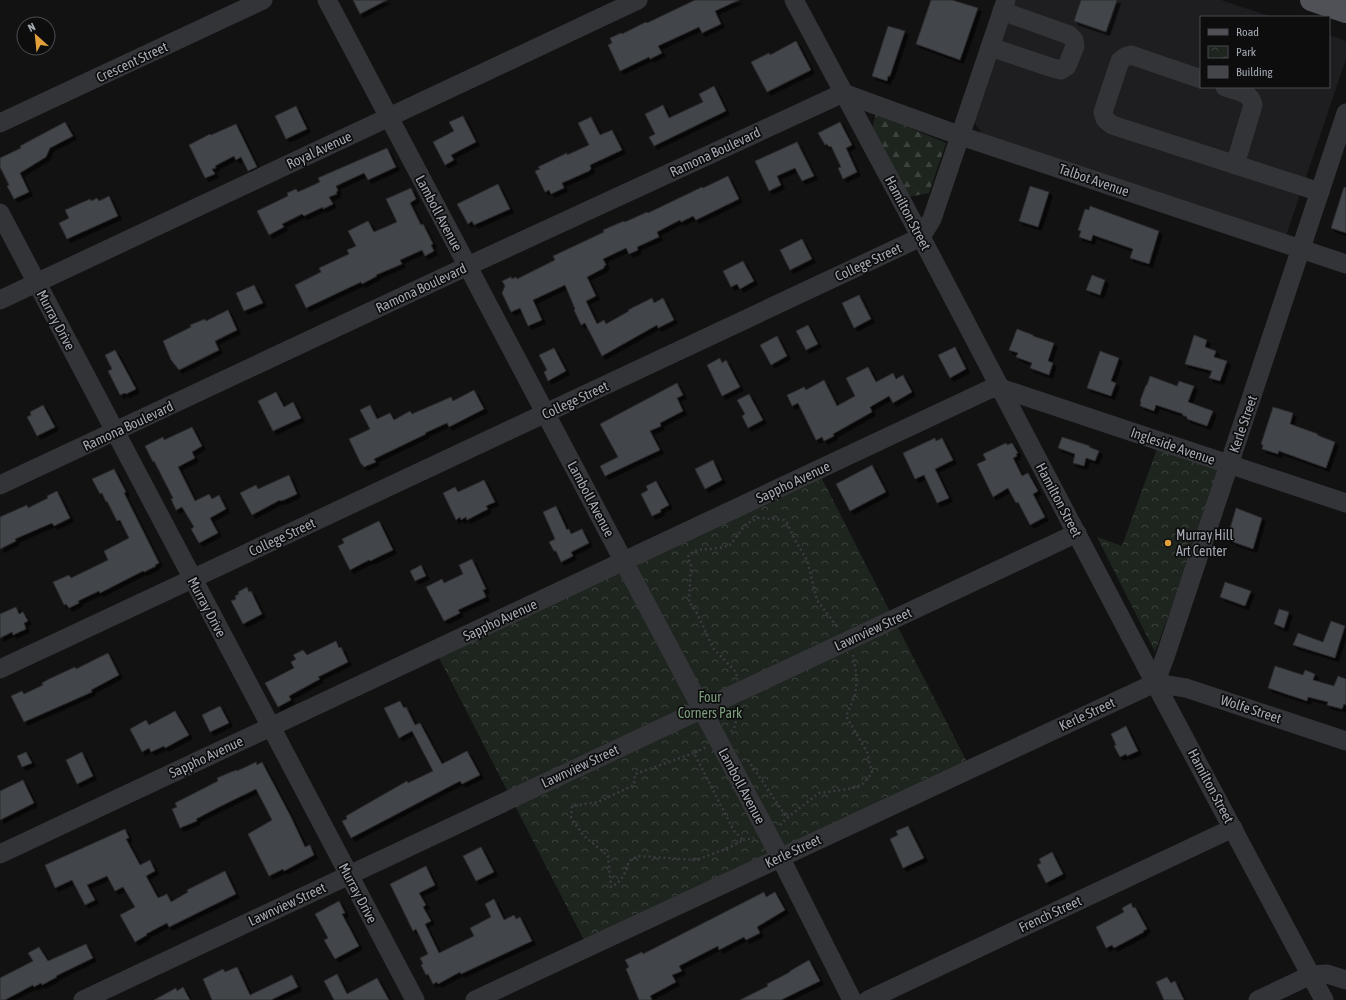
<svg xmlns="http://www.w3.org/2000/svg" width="1346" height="1000" font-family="'Asap Condensed',sans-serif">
<defs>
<pattern id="forest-firs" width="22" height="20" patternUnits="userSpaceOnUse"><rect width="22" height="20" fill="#1e251f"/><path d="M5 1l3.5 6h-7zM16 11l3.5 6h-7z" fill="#3c423d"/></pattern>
<pattern id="park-crowns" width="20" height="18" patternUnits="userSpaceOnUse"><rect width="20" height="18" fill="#1e251f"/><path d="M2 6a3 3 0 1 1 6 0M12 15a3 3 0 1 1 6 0" fill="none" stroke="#3c423d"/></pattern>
<filter id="shadow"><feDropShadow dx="3.5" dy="3.5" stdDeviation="0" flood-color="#0009"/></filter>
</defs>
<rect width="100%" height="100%" fill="#121213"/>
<polygon fill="#1e1e20" points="1015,0 1221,0 1273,17 1201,17 1201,87 1329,87 1329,35 1346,41 1346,59 1286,236 983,135 974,122"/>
<polygon fill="url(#forest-firs)" points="876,114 946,143 929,193 908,197 872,128"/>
<g fill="url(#park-crowns)">
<polygon points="1158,446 1215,465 1220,475 1155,652 1097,537 1122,546"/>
<polygon points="818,471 970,768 588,948 435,650"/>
</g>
<g fill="#434548" stroke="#2c2c2f" filter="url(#shadow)">
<polygon points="353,0 387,0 360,14"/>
<polygon points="695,0 739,0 715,11 721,24 702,33 699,27 658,46 662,53 650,59 649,57 645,59 620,71 608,45 612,43 610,38 621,33 622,34 646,22 647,23"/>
<polygon points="931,0 952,0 978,8 960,60 916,44"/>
<polygon points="1081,0 1117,0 1106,32 1074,21"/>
<polygon points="888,26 905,31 890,76 888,76 887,81 872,76"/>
<polygon points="796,41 811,70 767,92 751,62 769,53 770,55"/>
<polygon points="714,86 726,111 654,146 649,137 655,134 645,114 663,105 669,118 703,102 699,94"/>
<polygon points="296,106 307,129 286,139 275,116"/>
<polygon points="463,116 476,142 451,155 454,160 445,165 433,142 454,131 449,122"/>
<polygon points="591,117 600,135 612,130 622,150 590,165 591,169 589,171 562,183 564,188 551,194 549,190 545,192 535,171 540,169 538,167 567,153 567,155 589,145 578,123"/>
<polygon points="65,122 73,136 50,148 46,157 20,173 29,192 14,199 7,186 9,185 0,167 0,158 21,148 20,146"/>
<polygon points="840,122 852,145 846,148 857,172 843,179 838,168 841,167 831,146 829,147 827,144 825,145 818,133"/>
<polygon points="236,124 257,167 248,171 241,157 236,160 234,156 215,166 216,168 212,169 215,174 205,178 189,145 210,134 211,135"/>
<polygon points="797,142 814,176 802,181 795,168 777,176 781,185 769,191 755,161"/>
<polygon points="387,148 396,167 368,180 364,173 336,186 338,191 336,192 337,194 329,197 333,204 323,209 323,207 304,216 302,214 282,224 284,227 269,235 257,211 288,196 287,193 296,189 298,192 320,182 318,178 327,174"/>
<polygon points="728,176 739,199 696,220 693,216 681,222 680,220 657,232 659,237 637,247 638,250 629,254 626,248 603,259 606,265 604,266 604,268 587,277 596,296 586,301 597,324 604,320 606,324 629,311 628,310 652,298 654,303 663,298 674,320 658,328 657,325 602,356 585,323 581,325 574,310 575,309 565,285 533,300 542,320 528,326 520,308 511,312 502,293 505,286 502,281 511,277 512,279 516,277 517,279 555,260 553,256 604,232 603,230 624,221 625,222 647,212 648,213 702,187 703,188"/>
<polygon points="498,184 510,209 474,225 472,221 468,224 457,204"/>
<polygon points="1030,186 1049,192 1038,227 1019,221"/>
<polygon points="1344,187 1346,188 1346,233 1331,228"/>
<polygon points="411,188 416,199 410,203 421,225 423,224 433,244 431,245 434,251 425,256 422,250 400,260 402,264 376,275 377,276 362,284 361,282 306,308 295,285 321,272 319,268 349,254 347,250 356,246 348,231 368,221 374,232 397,222 386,199"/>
<polygon points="109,196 118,216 67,239 59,223 69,218 65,210 90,199 91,201 97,198 99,201"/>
<polygon points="1090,206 1159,231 1149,264 1130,258 1133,249 1093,235 1091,241 1079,237 1081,231 1078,230 1085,209 1089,210"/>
<polygon points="802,239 812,259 790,270 780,250"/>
<polygon points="743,261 754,281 740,289 737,284 731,287 723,271"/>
<polygon points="1092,275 1105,280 1100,295 1086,290"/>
<polygon points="254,285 263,303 244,311 236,293"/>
<polygon points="859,295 871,319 854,328 842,303"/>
<polygon points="228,310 237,330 215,341 219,350 179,370 171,360 163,341 191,327 190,325 205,319 206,321"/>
<polygon points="808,325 818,344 806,350 796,331"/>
<polygon points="1017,329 1033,335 1033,336 1054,343 1048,361 1053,363 1049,375 1030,368 1032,363 1016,357 1018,353 1009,350"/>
<polygon points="1194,335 1207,340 1205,347 1216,351 1214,357 1227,361 1220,381 1209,378 1212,371 1185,364"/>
<polygon points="777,336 787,356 771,365 760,345"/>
<polygon points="955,347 966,369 950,378 938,355"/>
<polygon points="554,348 566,371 548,381 544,372 547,370 539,355"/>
<polygon points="115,350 136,389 126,394 125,393 120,395 108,371 112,369 105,355"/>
<polygon points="1100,351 1119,358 1111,381 1116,383 1111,396 1087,388"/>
<polygon points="720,358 722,363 726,360 740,387 722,396 707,365"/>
<polygon points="868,367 876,382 893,373 896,379 903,375 912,392 893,403 889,396 870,407 872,412 833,434 834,436 824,441 822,437 816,440 798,403 792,406 787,395 804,387 806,390 824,380 837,406 855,396 846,378"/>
<polygon points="1150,376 1177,386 1179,381 1194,386 1188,402 1213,411 1207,426 1187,419 1187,417 1182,415 1183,414 1156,405 1154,411 1140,406 1141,402 1140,401 1146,385 1147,385"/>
<polygon points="677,383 683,395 677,398 683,411 660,423 661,426 650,431 660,450 605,476 600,466 618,457 600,424"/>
<polygon points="474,390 484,409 449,427 447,423 425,433 426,434 374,459 376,462 364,467 362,464 361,464 349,439 370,429 360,410 370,405 377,419 390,413 394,420 410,411 412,414 451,397 453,401"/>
<polygon points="276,392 284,407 293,402 301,418 273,431 258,401"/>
<polygon points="749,394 763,420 748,428 742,416 745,414 737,400"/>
<polygon points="43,405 55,427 37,436 27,417 31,415 30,412"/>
<polygon points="1273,407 1293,413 1290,424 1318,434 1317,435 1335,442 1326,468 1279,451 1278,454 1262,449 1263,445 1261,444"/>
<polygon points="192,427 202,446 192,452 195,458 178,467 195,501 209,494 212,499 219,495 226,509 210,518 218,533 199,543 191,529 194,527 182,507 176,510 171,499 173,498 154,461 153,462 145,446 163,437 164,440"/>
<polygon points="1062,437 1090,446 1089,447 1099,451 1095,461 1086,458 1084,466 1073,463 1075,454 1058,448"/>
<polygon points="935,438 936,441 942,438 953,460 935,469 949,498 937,503 924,475 915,479 903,453"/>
<polygon points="1006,443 1007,445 1012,443 1018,453 1016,454 1017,456 1013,458 1022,476 1028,473 1038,491 1033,494 1045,517 1030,525 1018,502 1016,503 1008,488 993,497 977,464 986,460 983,454"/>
<polygon points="713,460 722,480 705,489 695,469"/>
<polygon points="872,465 886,492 850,511 836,484"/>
<polygon points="114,469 126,492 124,493 159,563 155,565 156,566 144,572 143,571 100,593 99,591 78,601 79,603 69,608 66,604 64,605 53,582 69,575 71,578 108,560 104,551 129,538 120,520 117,521 107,501 106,502 102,493 100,494 92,479"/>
<polygon points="289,475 297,494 284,500 280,501 280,500 252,515 240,493 256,485 258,489"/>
<polygon points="484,480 495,502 486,506 488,509 467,520 466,517 461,520 460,517 456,520 443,493 455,487 458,492"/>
<polygon points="656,481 669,505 660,510 661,512 652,516 641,494 648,490 646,486"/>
<polygon points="57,491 70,518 54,526 52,523 15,539 16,541 0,549 0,517 27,505 28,508 48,498 47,496"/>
<polygon points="556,506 567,530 569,529 571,534 582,529 589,543 571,552 573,556 561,562 556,551 554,551 549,542 555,539 543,512"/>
<polygon points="1236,508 1262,518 1253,549 1233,542 1233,541 1227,539"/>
<polygon points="379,521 393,550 370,561 369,560 350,570 338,546 344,543 342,539"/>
<polygon points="472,559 486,589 483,590 486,597 458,610 460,613 444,621 426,587 442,579 444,583 463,574 459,565"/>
<polygon points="421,565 426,576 415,581 410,571"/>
<polygon points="1225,582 1251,591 1245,606 1220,597"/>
<polygon points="247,587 249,592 251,591 262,614 243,624 231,601 236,599 235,596 239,594 238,592"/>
<polygon points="16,607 19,614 23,612 28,621 24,623 26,629 13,635 12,632 0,638 0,614"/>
<polygon points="1279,609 1289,612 1284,628 1274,624"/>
<polygon points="1331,621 1345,626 1335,658 1293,645 1298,633 1323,642"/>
<polygon points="336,641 339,648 341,647 348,662 318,677 320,679 289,696 291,700 278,707 265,683 294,668 291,662 296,659 293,655 303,650 307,655"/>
<polygon points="108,653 119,675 91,690 92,692 24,722 11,696 22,691 24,694 43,685 42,683 49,679 75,667 76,669"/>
<polygon points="1275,666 1303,675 1305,670 1315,674 1313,680 1334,686 1338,676 1346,679 1346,705 1344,704 1342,709 1327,705 1328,702 1308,697 1307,701 1268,688"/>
<polygon points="400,701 404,708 406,707 415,725 420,723 442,764 467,751 480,775 462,784 460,781 351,838 342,821 347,819 346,816 407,781 408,783 433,771 412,731 399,738 384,708"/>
<polygon points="220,706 229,723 210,732 202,715"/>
<polygon points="175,711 189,735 165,748 164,746 151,752 149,748 142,752 130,729 146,720 149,725"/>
<polygon points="1126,726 1138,751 1127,756 1126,754 1120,757 1114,746 1116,745 1111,734"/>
<polygon points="26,752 32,763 22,767 17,756"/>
<polygon points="82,752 93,776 77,784 66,760"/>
<polygon points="256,762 257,765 262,762 291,817 305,847 310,845 314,855 284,871 283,869 269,876 248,834 272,820 256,789 219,807 196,819 197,821 180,828 172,809 177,807 175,803 218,781 217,778 231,772 237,770 237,771"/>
<polygon points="23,780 34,803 0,820 0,791"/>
<polygon points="908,826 924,858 903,868 890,839 898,835 896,831"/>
<polygon points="125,829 129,838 126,839 140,865 150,860 155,871 146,876 158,898 167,894 171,902 188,892 187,890 225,871 236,894 169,927 167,923 146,934 147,935 135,942 120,915 135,907 123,887 115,891 107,876 87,885 95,900 85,905 72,880 55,888 45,865"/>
<polygon points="481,847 494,872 476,881 463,856"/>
<polygon points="1052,852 1063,874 1046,883 1037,865 1041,863 1039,859"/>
<polygon points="426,866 435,885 419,893 426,905 423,907 431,921 425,924 439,953 474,936 470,928 491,917 485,904 494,899 504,920 514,915 516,919 520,917 532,941 461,974 460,972 438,984 437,982 433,984 428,974 426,975 421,965 423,964 420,958 428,954 416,929 413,931 390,884"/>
<polygon points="764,892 766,897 775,892 785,910 757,927 760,933 746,940 744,937 719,950 718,946 679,966 682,971 672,975 676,982 650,996 652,1000 639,1000 626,969 629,967 625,960 642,952 643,954"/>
<polygon points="339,901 345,913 342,914 359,946 335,959 324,940 328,938 315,914"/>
<polygon points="1131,903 1133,908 1135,907 1147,929 1143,931 1144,932 1114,948 1112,945 1106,948 1096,927 1124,912 1122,908"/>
<polygon points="86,944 93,958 56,976 57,977 42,985 41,983 34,987 33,985 5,1000 0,1000 0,978 33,961 28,953 39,947 48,961"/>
<polygon points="809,960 820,981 781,1000 740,1000 768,986 767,984 790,972 790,971"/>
<polygon points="237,967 250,995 292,975 298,987 271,1000 212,1000 203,979 223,969 225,972"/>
<polygon points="337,974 347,994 377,978 389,1000 334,1000 324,981"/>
<polygon points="1167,977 1171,983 1175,981 1184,1000 1164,1000 1156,982"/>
<polygon points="183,987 190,1000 154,1000 176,988 177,991"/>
</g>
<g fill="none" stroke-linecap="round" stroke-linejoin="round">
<g stroke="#393b3f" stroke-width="2.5" stroke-dasharray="2 3" stroke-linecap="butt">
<polyline points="737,676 735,671 713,648 696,611 689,602 691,565 688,558 689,554 697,550 720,548 730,545 746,524 758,518 784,520 787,523 795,540 807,560 817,600 838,628"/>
<polyline points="731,732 735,726 738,708"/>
<path d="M694,753l-59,21 -1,11 -36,17 -26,4 -1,12 12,17 25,21 3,31c11,-5 15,-15 18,-26l9,-5 59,4 33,-13 13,-7 -9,-9 -40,-78 12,-6"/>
<path d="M748,760l39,58 32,-25 30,-4 13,-4 10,-12 -5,-21 -21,-36c13,-26 12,-33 7,-61"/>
<polyline points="780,825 787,818"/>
<polyline points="743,840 754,838"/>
</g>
<g stroke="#333438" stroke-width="19">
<polyline points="327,0 780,857 852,1000"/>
<polyline points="794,0 921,237 1155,683 1324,1000"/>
<polyline points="990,47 1053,68 1061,70 1067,66 1075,46 1074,40 1069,35 1002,11"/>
<polyline points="1201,79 1131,55 1125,57 1120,61 1103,112 1105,119 1112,125 1320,192"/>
<path d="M1225,87c12,4 26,5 28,18l-18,60"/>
<polyline points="0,123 263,0"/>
<polyline points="0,213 415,1000"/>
<polyline points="0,300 638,0"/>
<polyline points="0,485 457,271 843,93 961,136 1346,264"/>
<polyline points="0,669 921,237 932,219 1006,0"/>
<polyline points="1155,683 1186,688 1346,741"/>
<polyline points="0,854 990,389 1000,388 1346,503"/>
<polyline points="83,1000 1077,533"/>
<polyline points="475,1000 1155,683 1165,657 1346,113"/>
<polyline points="868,1000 1233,828"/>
<polyline points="1258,1000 1311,975 1327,974 1346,980"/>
</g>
<polyline stroke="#4f5156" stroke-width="22" points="1311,0 1346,12"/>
</g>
<circle fill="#e2a13b" stroke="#0d0d0e" stroke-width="1.5" cx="1168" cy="543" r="4"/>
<g text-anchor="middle" stroke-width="3.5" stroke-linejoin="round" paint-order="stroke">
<g font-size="14" fill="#a4a9b2" stroke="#0d0d0e">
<text transform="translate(132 62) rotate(-25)" y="5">Crescent Street</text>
<text transform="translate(319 150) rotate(-25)" y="5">Royal Avenue</text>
<text transform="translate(715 152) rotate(-25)" y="5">Ramona Boulevard</text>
<text transform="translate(1094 180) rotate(19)" y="5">Talbot Avenue</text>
<text transform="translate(439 213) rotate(62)" y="5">Lamboll Avenue</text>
<text transform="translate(908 213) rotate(62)" y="5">Hamilton Street</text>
<text transform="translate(868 262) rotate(-25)" y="5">College Street</text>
<text transform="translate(421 288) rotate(-25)" y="5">Ramona Boulevard</text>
<text transform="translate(56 320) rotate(62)" y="5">Murray Drive</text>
<text transform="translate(575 400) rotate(-25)" y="5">College Street</text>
<text transform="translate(1243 424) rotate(-71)" y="5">Kerle Street</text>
<text transform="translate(128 426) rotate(-25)" y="5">Ramona Boulevard</text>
<text transform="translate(1173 446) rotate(19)" y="5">Ingleside Avenue</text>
<text transform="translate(793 482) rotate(-25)" y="5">Sappho Avenue</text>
<text transform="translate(591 499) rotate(62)" y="5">Lamboll Avenue</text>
<text transform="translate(1059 500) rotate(62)" y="5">Hamilton Street</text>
<text transform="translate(282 537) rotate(-25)" y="5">College Street</text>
<text transform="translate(207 607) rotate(62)" y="5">Murray Drive</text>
<text transform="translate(500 620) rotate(-25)" y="5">Sappho Avenue</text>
<text transform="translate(873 629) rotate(-25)" y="5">Lawnview Street</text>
<text transform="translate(1251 709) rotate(18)" y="5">Wolfe Street</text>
<text transform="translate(1087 714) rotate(-25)" y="5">Kerle Street</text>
<text transform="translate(206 757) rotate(-25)" y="5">Sappho Avenue</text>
<text transform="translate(580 766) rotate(-25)" y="5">Lawnview Street</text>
<text transform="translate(742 786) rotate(62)" y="5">Lamboll Avenue</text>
<text transform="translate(1211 786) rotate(62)" y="5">Hamilton Street</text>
<text transform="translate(793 851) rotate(-25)" y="5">Kerle Street</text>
<text transform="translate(358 893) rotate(62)" y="5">Murray Drive</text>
<text transform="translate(287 904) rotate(-25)" y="5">Lawnview Street</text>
<text transform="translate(1050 914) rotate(-25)" y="5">French Street</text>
</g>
<g font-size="14" fill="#a4a9b2" stroke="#0d0d0e" text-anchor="start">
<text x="1176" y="540">Murray Hill<tspan x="1176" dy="16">Art Center</tspan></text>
</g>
<g font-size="14" fill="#7c9c7d" stroke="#0d0d0e">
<text x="710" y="702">Four<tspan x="710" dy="16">Corners Park</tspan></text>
</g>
</g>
<rect x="1200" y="16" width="130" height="72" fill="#0d0d0e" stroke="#494b50"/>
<rect x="1208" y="29" width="20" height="6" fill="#4f5156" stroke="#494b50"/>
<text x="1236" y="36" font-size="12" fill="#a4a9b2">Road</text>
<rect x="1208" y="46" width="20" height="12" fill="url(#park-crowns)" stroke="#494b50"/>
<text x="1236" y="56" font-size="12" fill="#a4a9b2">Park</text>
<rect x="1208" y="66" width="20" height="12" fill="#434548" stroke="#494b50"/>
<text x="1236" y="76" font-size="12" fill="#a4a9b2">Building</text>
<g transform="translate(36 36) rotate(333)"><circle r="19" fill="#0d0d0e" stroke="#494b50"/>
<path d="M0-3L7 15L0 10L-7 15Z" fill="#e2a13b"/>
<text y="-6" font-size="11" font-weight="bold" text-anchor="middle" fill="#a4a9b2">N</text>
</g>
</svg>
